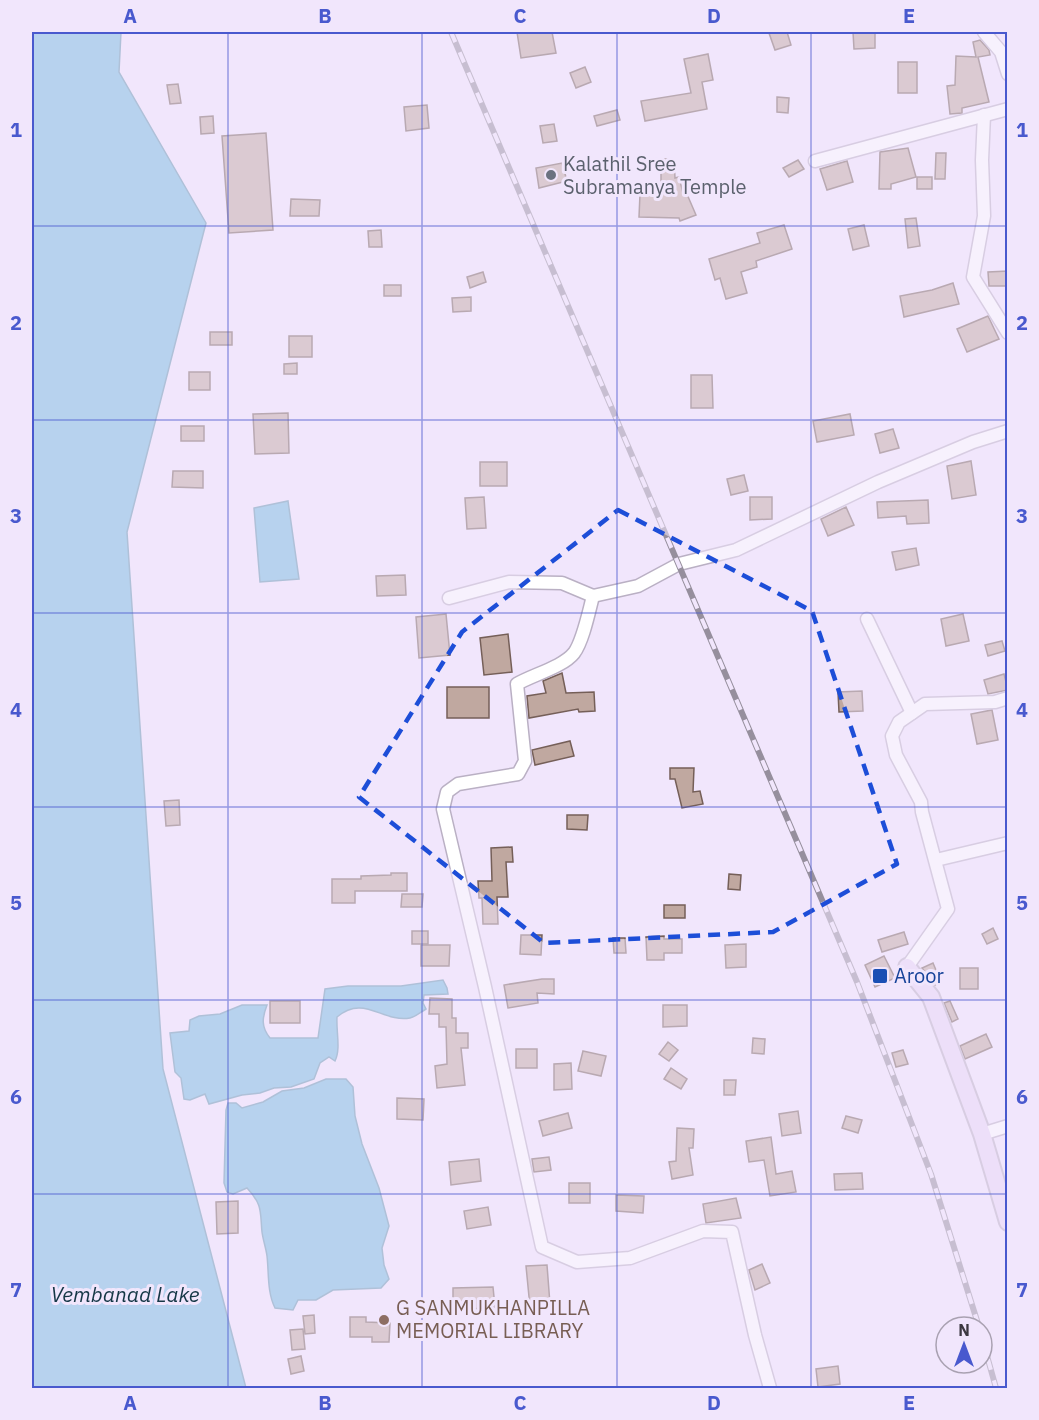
<svg xmlns="http://www.w3.org/2000/svg" width="1039" height="1420" font-family="'IBM Plex Sans',sans-serif">
<rect width="100%" height="100%" fill="#f1e6fc"/>
<g fill="#71bbdd" stroke="#6194ae" stroke-width="1.5">
<polygon points="32,32 121,32 119,72 206,223 127,532 163,1069 246,1388 32,1388"/>
<polygon points="288,501 299,579 260,582 254,508"/>
<path d="M443,980l4,8 1,6 -24,1 -1,8 3,6c-5,3 -11,8 -16,9 -27,5 -46,-24 -73,-1 -1,14 4,32 -2,44l-6,-4 -9,6 -6,16 -23,8 -17,1 -14,5 -18,2 -33,9 -4,-10 -15,6 -6,-1 -3,-21 -6,-6 -5,-39 19,-2 1,-11 9,-4 21,-2 22,-9h25c-5,13 -6,22 3,33h48l7,-49 23,-3h53z"/>
<path d="M326,1079h20l7,8 2,29 7,28 17,44 10,38 -7,22 2,17 5,14 -8,9 -48,2 -17,10h-18l-5,10 -18,-2c-8,-16 -6,-35 -8,-52 -1,-8 -4,-16 -5,-24 -2,-20 1,-27 -15,-44l-14,6 -6,-2 -3,-9 2,-73 2,-7h8l6,5 21,-6 19,-11 22,-3z"/>
</g>
<g fill="#c0a8a0" stroke="#755f58" stroke-width="1.5">
<polygon points="517,32 552,32 556,53 521,58"/>
<polygon points="775,32 787,32 791,45 775,50 769,33"/>
<polygon points="853,32 875,32 875,48 854,49"/>
<polygon points="980,40 989,50 990,55 978,57 989,102 962,108 962,113 950,114 947,86 955,85 956,56 976,57 973,42"/>
<polygon points="708,54 713,80 702,82 707,109 645,121 641,101 691,93 684,59"/>
<rect x="898" y="62" width="19" height="31"/>
<polygon points="585,67 591,82 576,88 570,73"/>
<polygon points="178,84 181,103 170,104 167,85"/>
<polygon points="777,97 789,98 788,113 777,112"/>
<polygon points="427,105 429,128 406,131 404,107"/>
<polygon points="617,110 620,120 597,126 594,116"/>
<polygon points="213,116 214,133 201,134 200,117"/>
<polygon points="554,124 557,141 543,143 540,126"/>
<polygon points="266,133 273,230 229,233 222,136"/>
<polygon points="908,148 916,177 891,184 891,189 879,189 880,152"/>
<polygon points="936,153 946,153 945,179 935,179"/>
<polygon points="661,159 674,159 675,178 679,177 683,193 686,192 696,215 680,221 679,218 639,217 640,194 661,195"/>
<polygon points="798,160 804,169 789,177 783,168"/>
<polygon points="847,161 853,182 827,190 820,169"/>
<polygon points="562,163 567,181 539,188 536,168"/>
<rect x="917" y="177" width="15" height="12"/>
<polygon points="291,199 320,200 319,216 290,216"/>
<polygon points="916,218 920,246 908,248 905,219"/>
<polygon points="784,225 792,249 756,261 757,267 741,272 747,293 726,299 720,278 715,280 709,259 760,243 757,233"/>
<polygon points="864,225 869,246 853,250 848,229"/>
<polygon points="381,230 382,247 369,247 368,231"/>
<polygon points="1008,271 1008,286 989,286 988,272"/>
<polygon points="483,272 486,282 470,288 467,277"/>
<polygon points="953,283 959,304 904,317 900,296 932,290"/>
<rect x="384" y="285" width="17" height="11"/>
<polygon points="471,297 471,311 453,312 452,298"/>
<polygon points="988,316 999,339 967,352 957,329"/>
<rect x="210" y="332" width="22" height="13"/>
<rect x="289" y="336" width="23" height="21"/>
<polygon points="297,363 297,374 284,374 284,364"/>
<rect x="189" y="372" width="21" height="18"/>
<polygon points="691,375 712,375 713,408 691,408"/>
<polygon points="288,413 289,453 255,454 253,414"/>
<polygon points="850,414 854,435 817,442 813,421"/>
<rect x="181" y="426" width="23" height="15"/>
<polygon points="893,429 899,448 880,453 875,434"/>
<polygon points="971,461 976,495 952,499 947,466"/>
<rect x="480" y="462" width="27" height="24"/>
<polygon points="173,471 203,471 203,488 172,487"/>
<polygon points="744,475 748,491 731,495 727,479"/>
<polygon points="484,497 486,528 467,529 465,498"/>
<polygon points="750,497 772,497 772,519 750,520"/>
<polygon points="928,500 929,523 907,524 906,516 878,518 877,502"/>
<polygon points="846,507 854,525 828,536 821,519"/>
<polygon points="916,548 919,565 896,570 892,552"/>
<polygon points="405,575 406,595 377,596 376,576"/>
<polygon points="446,614 450,655 419,658 416,617"/>
<polygon points="963,614 969,641 946,646 941,619"/>
<polygon points="508,634 512,672 484,675 480,638"/>
<polygon points="1002,641 1005,651 988,656 985,645"/>
<polygon points="562,673 566,693 594,692 595,711 579,712 578,709 529,718 527,696 546,693 543,681"/>
<polygon points="1004,674 1008,690 988,694 984,680"/>
<rect x="447" y="687" width="42" height="31"/>
<polygon points="862,691 863,711 839,712 838,692"/>
<polygon points="992,710 998,740 977,744 971,714"/>
<polygon points="570,741 574,756 535,765 532,750"/>
<polygon points="670,768 694,768 693,792 700,791 703,804 682,808 675,779 670,779"/>
<polygon points="179,800 180,825 166,826 164,801"/>
<polygon points="567,815 588,815 587,830 567,829"/>
<polygon points="512,847 513,862 506,862 508,897 497,897 498,924 483,924 482,898 479,898 478,881 492,881 491,848"/>
<polygon points="391,873 407,873 407,891 355,891 355,903 332,903 332,879 361,879 361,876 391,875"/>
<polygon points="729,874 741,875 740,890 728,889"/>
<polygon points="402,894 423,894 422,907 401,907"/>
<rect x="664" y="905" width="21" height="13"/>
<polygon points="993,928 998,939 987,944 982,934"/>
<rect x="412" y="931" width="16" height="13"/>
<polygon points="904,932 908,944 882,952 878,940"/>
<polygon points="521,935 542,935 541,955 520,954"/>
<polygon points="664,936 664,939 682,939 682,953 664,953 664,960 647,960 646,937"/>
<polygon points="613,938 625,938 626,953 614,953"/>
<polygon points="746,944 746,967 726,968 725,945"/>
<polygon points="421,945 450,945 449,966 421,966"/>
<polygon points="884,956 895,978 875,987 865,965"/>
<polygon points="933,963 941,982 935,985 922,968"/>
<rect x="960" y="968" width="18" height="21"/>
<polygon points="542,979 554,979 554,994 537,993 538,1003 508,1008 504,985"/>
<polygon points="430,998 452,999 452,1018 456,1018 456,1033 468,1033 468,1048 461,1048 465,1085 437,1088 435,1066 447,1064 446,1027 439,1027 439,1014 429,1014"/>
<rect x="270" y="1001" width="30" height="22"/>
<polygon points="950,1001 958,1019 952,1022 944,1003"/>
<polygon points="663,1005 687,1005 687,1026 663,1027"/>
<polygon points="986,1034 992,1047 965,1059 960,1046"/>
<polygon points="753,1038 765,1039 764,1054 752,1053"/>
<polygon points="668,1042 678,1050 669,1061 659,1054"/>
<rect x="516" y="1049" width="21" height="19"/>
<polygon points="903,1050 908,1064 896,1067 892,1053"/>
<polygon points="583,1051 606,1056 601,1076 578,1071"/>
<polygon points="571,1063 572,1089 554,1090 554,1064"/>
<polygon points="671,1068 687,1079 681,1089 664,1079"/>
<polygon points="724,1080 736,1080 735,1095 724,1095"/>
<polygon points="397,1098 424,1099 423,1120 397,1119"/>
<polygon points="798,1111 801,1133 782,1136 779,1114"/>
<polygon points="568,1113 572,1128 543,1136 539,1121"/>
<polygon points="846,1116 862,1120 858,1133 842,1128"/>
<polygon points="677,1128 694,1129 693,1148 689,1148 693,1175 672,1179 669,1162 676,1161"/>
<polygon points="771,1137 776,1174 792,1171 796,1192 770,1196 764,1160 749,1162 746,1141"/>
<polygon points="549,1157 551,1170 534,1172 532,1159"/>
<polygon points="479,1159 481,1181 451,1185 449,1162"/>
<polygon points="862,1173 863,1189 835,1190 834,1174"/>
<rect x="569" y="1183" width="21" height="20"/>
<polygon points="616,1195 644,1196 643,1213 616,1211"/>
<polygon points="736,1198 741,1218 706,1223 703,1204"/>
<polygon points="238,1201 238,1233 217,1234 216,1202"/>
<polygon points="488,1207 491,1225 467,1229 464,1211"/>
<polygon points="762,1264 770,1283 755,1290 749,1270"/>
<polygon points="547,1265 550,1304 530,1307 526,1266"/>
<polygon points="493,1287 495,1307 471,1309 471,1311 453,1311 453,1288"/>
<polygon points="314,1315 315,1333 305,1334 303,1316"/>
<polygon points="350,1317 366,1317 366,1322 390,1323 389,1342 372,1342 372,1337 350,1337"/>
<polygon points="303,1329 305,1349 292,1350 290,1330"/>
<polygon points="301,1356 304,1371 291,1374 288,1359"/>
<polygon points="838,1366 840,1384 818,1387 816,1369"/>
</g>
<g fill="none" stroke-linecap="round" stroke-linejoin="round">
<defs>
<g id="street">
<polyline points="984,32 1001,52 1008,74"/>
<polyline points="984,115 982,160 984,216 973,277 1008,333"/>
<polyline points="815,161 1008,109"/>
<path d="M593,596c-4,15 -10,45 -19,57 -11,14 -42,22 -57,31l8,77 -7,13 -60,10 -11,8 -4,17 42,178 57,260 35,15 53,-4 73,-27 29,1 23,103 15,53"/>
<polyline points="449,598 509,582 562,583 593,596 638,586 679,564 736,550 878,482 973,442 1008,431"/>
<polyline points="867,619 912,713"/>
<polyline points="936,860 1008,843"/>
<polyline points="907,967 948,909 922,812 921,802 896,755 892,736 899,722 925,704 995,702 1008,698"/>
<polyline points="982,1134 1008,1126"/>
</g>
<polyline id="secondary" points="907,967 931,997 982,1134 1008,1222"/>
</defs>
<use href="#street" stroke="#bab0c4" stroke-width="15"/>
<use href="#secondary" stroke="#bab0c4" stroke-width="20"/>
<use href="#street" stroke="#fff" stroke-width="12"/>
<use href="#secondary" stroke="#e9d8f5" stroke-width="16"/>
<defs>
<g id="rail">
<polyline points="451,32 857,982 931,1174 979,1327"/>
<polyline points="982,1338 996,1388"/>
</g>
</defs>
<use href="#rail" stroke="#968f9d" stroke-width="6"/>
<use href="#rail" stroke="#f1e6fc" stroke-width="4" stroke-dasharray="11" stroke-linecap="butt"/>
</g>
<path d="M0 0H1039V1420H0ZM618,510l194,101 85,253 -124,68 -229,11 -185,-146 103,-165z" fill="#f1e6fc" fill-opacity=".55" fill-rule="evenodd"/>
<path fill="none" stroke="#1d4ed8" stroke-width="4.5" stroke-dasharray="12 8" stroke-linejoin="round" d="M618,510l194,101 85,253 -124,68 -229,11 -185,-146 103,-165z"/>
<path fill="none" stroke="#4959ce" stroke-width="1.5" stroke-opacity="0.55" d="M228,32v1356M422,32v1356M617,32v1356M811,32v1356M32,226h976M32,420h976M32,613h976M32,807h976M32,1000h976M32,1194h976"/>
<circle fill="#6b7280" stroke="#f1e6fc" stroke-width="2" cx="551" cy="175" r="6"/>
<rect fill="#1a4fb4" stroke="#f1e6fc" stroke-width="2" x="872" y="968" width="16" height="16" rx="3"/>
<circle fill="#8d6e63" stroke="#f1e6fc" stroke-width="2" cx="384" cy="1320" r="6"/>
<g text-anchor="middle" stroke-width="6" stroke-linejoin="round" paint-order="stroke">
<g font-size="20" fill="#5b616d" stroke="#f1e6fc" text-anchor="start">
<text x="563" y="171">Kalathil Sree<tspan x="563" dy="23">Subramanya Temple</tspan></text>
</g>
<g font-size="20" fill="#164399" stroke="#f1e6fc" text-anchor="start">
<text x="894" y="983">Aroor</text>
</g>
<g font-size="20" fill="#785e54" stroke="#f1e6fc" text-anchor="start">
<text x="396" y="1315">G SANMUKHANPILLA<tspan x="396" dy="23">MEMORIAL LIBRARY</tspan></text>
</g>
<g font-size="21" font-style="italic" fill="#153746" stroke="#f1e6fc">
<text x="125" y="1302">Vembanad Lake</text>
</g>
</g>
<rect width="1039" height="1420" fill="none" stroke="#f1e6fc" stroke-width="66"/>
<g transform="translate(964 1345)"><circle r="28" fill="#f1e6fc" stroke="#a9a1b1" stroke-width="1.5"/>
<path d="M0-4.5L10 22L0 15L-10 22Z" fill="#4959ce"/>
<text y="-9" font-size="16" font-weight="bold" text-anchor="middle" fill="#3d3941">N</text>
</g>
<rect x="33" y="33" width="973" height="1354" fill="none" stroke="#4959ce" stroke-width="2"/>
<g font-size="20" text-anchor="middle" font-weight="bold" fill="#4959ce">
<text x="130" y="23">A</text>
<text x="325" y="23">B</text>
<text x="520" y="23">C</text>
<text x="714" y="23">D</text>
<text x="909" y="23">E</text>
<text x="16" y="137">1</text>
<text x="1022" y="137">1</text>
<text x="16" y="330">2</text>
<text x="1022" y="330">2</text>
<text x="16" y="523">3</text>
<text x="1022" y="523">3</text>
<text x="16" y="717">4</text>
<text x="1022" y="717">4</text>
<text x="16" y="910">5</text>
<text x="1022" y="910">5</text>
<text x="16" y="1104">6</text>
<text x="1022" y="1104">6</text>
<text x="16" y="1297">7</text>
<text x="1022" y="1297">7</text>
<text x="130" y="1410">A</text>
<text x="325" y="1410">B</text>
<text x="520" y="1410">C</text>
<text x="714" y="1410">D</text>
<text x="909" y="1410">E</text>
</g>
</svg>
